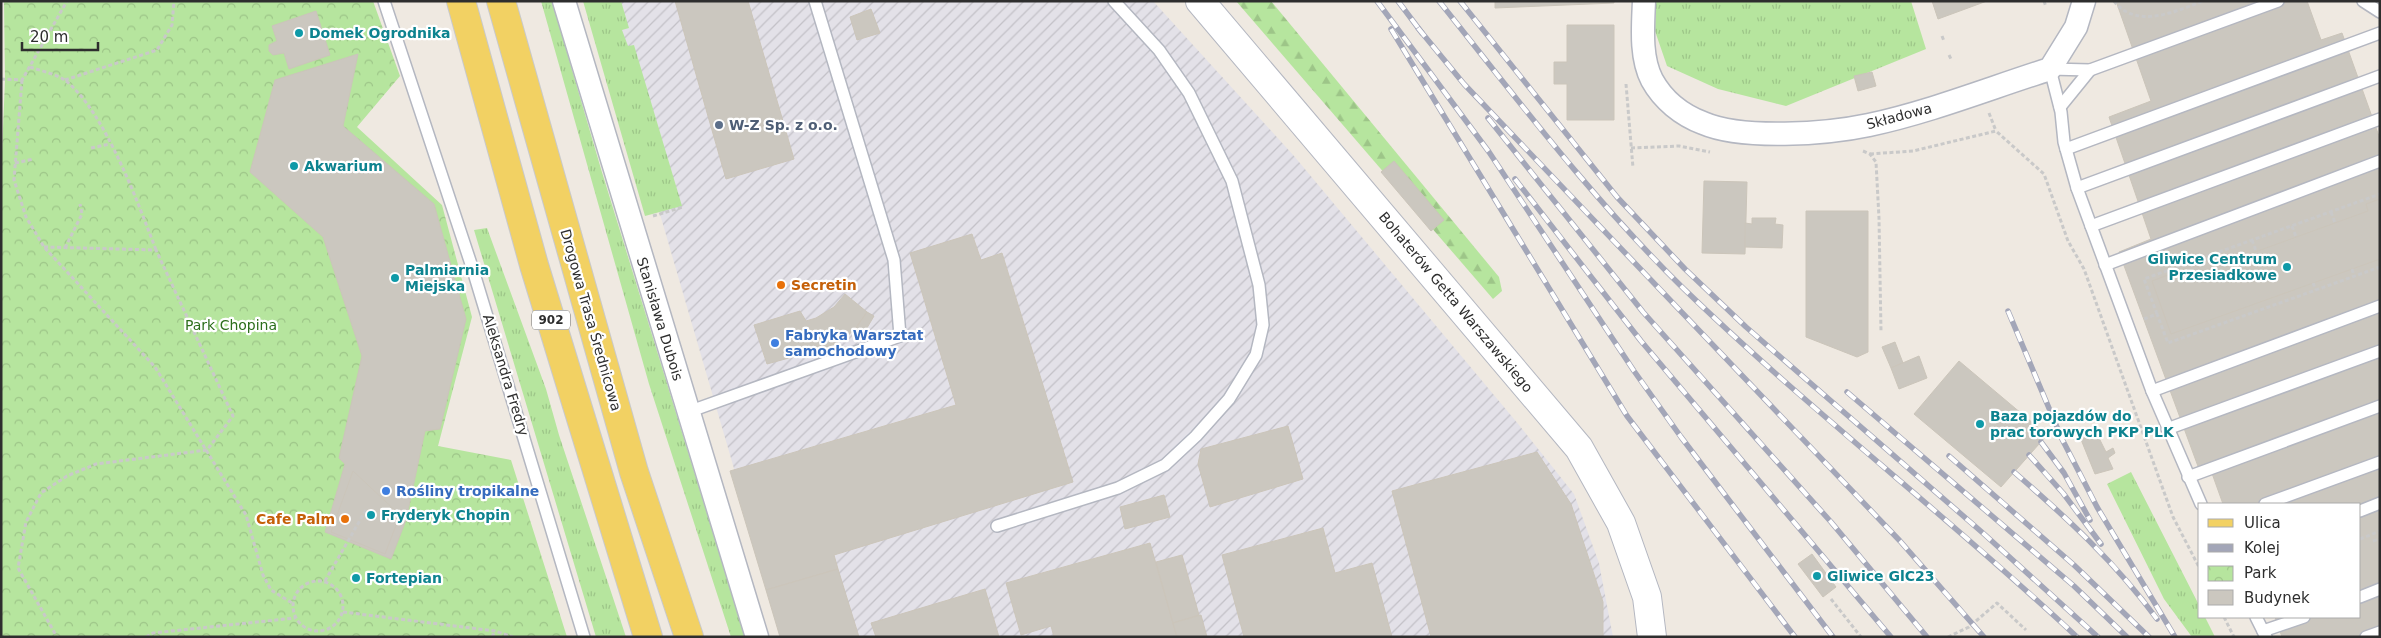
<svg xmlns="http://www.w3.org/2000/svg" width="2381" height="638" font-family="'DejaVu Sans',sans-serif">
<defs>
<pattern id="industrial-furrows" width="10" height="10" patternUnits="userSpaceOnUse" patternTransform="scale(1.25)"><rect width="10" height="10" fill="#e3e1e8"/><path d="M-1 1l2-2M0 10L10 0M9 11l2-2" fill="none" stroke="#c3c1c7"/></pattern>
<pattern id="grass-tufts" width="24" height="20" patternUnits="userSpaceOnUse" patternTransform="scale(1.25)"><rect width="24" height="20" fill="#b6e59e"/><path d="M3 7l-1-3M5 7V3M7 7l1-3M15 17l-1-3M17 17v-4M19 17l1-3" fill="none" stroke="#9dc588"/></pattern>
<pattern id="forest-firs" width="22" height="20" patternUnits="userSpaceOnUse" patternTransform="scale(1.25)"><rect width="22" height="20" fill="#b6e59e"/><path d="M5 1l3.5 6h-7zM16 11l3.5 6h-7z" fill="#9dc588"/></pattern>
<pattern id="park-crowns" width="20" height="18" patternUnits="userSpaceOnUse" patternTransform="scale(1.25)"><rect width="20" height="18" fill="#b6e59e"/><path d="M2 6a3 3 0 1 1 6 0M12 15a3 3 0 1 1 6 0" fill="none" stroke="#9dc588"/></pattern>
</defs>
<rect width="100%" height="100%" fill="#efe9e1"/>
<polygon fill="url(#industrial-furrows)" points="598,1 1153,1 1294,156 1519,425 1574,494 1599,563 1613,637 783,637"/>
<g fill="url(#grass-tufts)">
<polygon points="541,1 552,1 601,169 745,637 731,637 649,384"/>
<polygon points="583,1 621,1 629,28 622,30 628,46 634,45 682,206 645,216"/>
<polygon points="1656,1 1911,1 1926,49 1786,106 1718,89 1667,66 1655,31"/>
<polygon points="487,228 546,389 559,435 626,637 596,637 474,230"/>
<polygon points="2131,472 2200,607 2200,617 2205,617 2215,637 2192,637 2164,599 2107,484"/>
</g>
<polygon fill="url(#forest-firs)" points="1236,1 1271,1 1499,277 1502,291 1493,299"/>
<polygon fill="url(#park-crowns)" points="4,1 373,1 400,76 357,127 442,205 472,317 438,446 511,460 567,637 1,637 1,177 5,80"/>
<g fill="#cbc7bf" stroke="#cbc5ba">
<polygon points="675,1 748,1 794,159 726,179"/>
<polygon points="1495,1 1614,1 1614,3 1495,8"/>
<polygon points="1932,1 1987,1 1938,19"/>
<polygon points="2116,1 2307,1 2321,40 2342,33 2380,139 2380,637 2282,637 2275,617 2360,617 2360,504 2223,504 2209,465 2199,469 2119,252 2151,239 2109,117 2151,101"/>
<polygon points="871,9 880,33 857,40 850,17"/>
<polygon points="316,11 330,55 289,69 284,53 273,55 269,51 269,45 277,41 272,26"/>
<polygon points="1567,25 1614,25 1614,120 1567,120 1567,84 1554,84 1554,62 1567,62"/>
<polygon points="358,54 343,126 434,204 466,319 440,429 425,431 406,520 391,559 325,532 345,464 339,458 362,356 323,237 250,172 275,80"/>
<polygon points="1872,72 1876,86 1858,91 1854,76"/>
<polygon points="1394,161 1444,220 1431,231 1381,172"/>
<polygon points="1704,181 1747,182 1745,254 1702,253"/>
<polygon points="2380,199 2380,259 2171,334 2152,281 2197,264 2200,272 2368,211 2366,204"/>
<polygon points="1806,211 1868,211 1868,352 1857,357 1806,337"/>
<polygon points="1752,218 1776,218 1775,224 1783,225 1782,248 1745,247 1745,223 1752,224"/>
<polygon points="972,234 981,260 1002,253 1073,482 834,555 838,569 766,590 730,471 956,405 910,253"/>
<polygon points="845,294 867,312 856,328 845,338 829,347 767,364 754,325 800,311 806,321 816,318 834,307"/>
<polygon points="867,312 874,316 864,333 856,328"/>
<polygon points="1895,342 1903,363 1891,368 1882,347"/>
<polygon points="1919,356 1927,378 1899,389 1891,368"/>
<polygon points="1959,361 2047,435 2001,487 1914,414"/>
<polygon points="1288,426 1303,479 1210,507 1198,464 1201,449"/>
<polygon points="2095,430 2106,452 2113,448 2115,453 2108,458 2113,469 2095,474 2080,437"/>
<polygon points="1537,452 1571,504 1603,602 1603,637 1431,637 1392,491"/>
<polygon points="353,471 400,515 385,554 331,532"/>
<polygon points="1164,495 1170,517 1125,529 1120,507"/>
<polygon points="1323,528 1335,573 1372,563 1392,637 1244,637 1222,555"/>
<polygon points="1150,543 1177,637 1054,637 1051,626 1021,635 1006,583"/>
<polygon points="1812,554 1836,587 1823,597 1798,564"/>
<polygon points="1182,555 1199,615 1173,623 1156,562"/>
<polygon points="838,569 859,637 780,637 766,590"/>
<polygon points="985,589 999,637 876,637 871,623"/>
<polygon points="1201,615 1207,637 1177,637 1173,623"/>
</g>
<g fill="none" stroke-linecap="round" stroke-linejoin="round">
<defs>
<g id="service">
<polyline points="384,1 473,270 584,637"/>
<polyline points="2363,1 2380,12"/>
<polyline points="2060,107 2090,70"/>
<polyline points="2066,149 2380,33"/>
<polyline points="2077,188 2380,76"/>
<polyline points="2091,226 2380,119"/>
<polyline points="2105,265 2380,161"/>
<polyline points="2152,391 2380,306"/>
<polyline points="688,412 900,336 894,260 815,1"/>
<polyline points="2167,429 2380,351"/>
<polyline points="2188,477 2380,406"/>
<polyline points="2201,504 2152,391 2077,188 2064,142 2061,112 2050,69 2090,70 2278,1"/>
<polyline points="2265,504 2380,462"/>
<polyline points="2360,511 2380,503"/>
<polyline points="997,526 1118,488 1165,465 1196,436 1229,399 1256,355 1263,325 1259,285 1232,181 1189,93 1159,50 1114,1"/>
<polyline points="2360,597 2380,589"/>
<polyline points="2256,617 2266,637"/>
<polyline points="2263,631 2304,617"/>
<polyline points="2366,637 2380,632"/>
</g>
<g id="minor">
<polyline points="564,1 757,637"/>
<path d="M1644,1c-1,25 -4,56 8,79 11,20 30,35 51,43 39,17 124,11 166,2 61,-13 121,-37 181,-56l26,-42 8,-26"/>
</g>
<polyline id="secondary" points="1200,1 1579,448 1621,523 1647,597 1652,637"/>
<g id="primary">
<polyline points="461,1 534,265 648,637"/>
<polyline points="501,1 634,472 689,637"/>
</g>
</defs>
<use href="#service" stroke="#b4b7c1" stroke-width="14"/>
<use href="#minor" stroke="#b4b7c1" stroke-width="25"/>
<use href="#secondary" stroke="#b4b7c1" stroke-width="30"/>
<use href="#primary" stroke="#c9c9c9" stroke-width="30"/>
<g stroke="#c9c9c9" stroke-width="3" stroke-dasharray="4 2.5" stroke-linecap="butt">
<polyline points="2044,1 2046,7"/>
<path d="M2114,1c22,29 63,10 89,0"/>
<polyline points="1942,36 1944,41"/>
<polyline points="1949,55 1951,59"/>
<path d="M30,67c11,4 27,7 36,14 39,31 72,122 90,169"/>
<polyline points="1,79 22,80 67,1"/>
<polyline points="22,80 14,180 26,217 44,247 155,367 246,515 263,575 271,590 292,603"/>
<polyline points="65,80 157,50 172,25 174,1"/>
<polyline points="1626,84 1633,168"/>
<polyline points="1989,113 1996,131"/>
<polyline points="91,148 110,144"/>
<polyline points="1631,148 1679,146 1710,152"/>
<polyline points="1863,151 1870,154 1876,162 1879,218 1881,332"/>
<polyline points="1870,154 1913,151 1996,131 2044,174 2068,241 2084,269 2173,517 2200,569"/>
<polyline points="15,163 34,159"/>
<polyline points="2331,212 2335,223"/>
<polyline points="653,216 683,207"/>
<polyline points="2292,226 2296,237"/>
<polyline points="2252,240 2256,251"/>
<polyline points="44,247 156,250 233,416 207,450 96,464 67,476 41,493 26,522 18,568 57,637"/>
<polyline points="65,248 82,214 80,204"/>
<polyline points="2352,269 2354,276"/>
<polyline points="2313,283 2316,290"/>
<polyline points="2157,314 2144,279 2380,194"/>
<polyline points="2144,319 2157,314 2168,343 2380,267"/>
<polyline points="2360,539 2380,531"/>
<polyline points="2373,541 2380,539"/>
<circle cx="318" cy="606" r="25"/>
<polyline points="325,581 367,508"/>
<polyline points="1831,599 1861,637"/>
<polyline points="343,612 495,631 513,637"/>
<polyline points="2224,617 2234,637"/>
<polyline points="146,637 153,633 295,618"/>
<polyline points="492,637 495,631"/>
<polyline points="1948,637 1969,627 1997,603 2026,630"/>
</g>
<use href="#service" stroke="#fff" stroke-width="11"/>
<use href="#minor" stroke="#fff" stroke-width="22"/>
<use href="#secondary" stroke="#fff" stroke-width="28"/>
<use href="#primary" stroke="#f2d163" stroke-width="28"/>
<defs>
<g id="rail">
<polyline points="1377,1 1489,152 1634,371 1681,437 1833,637"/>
<polyline points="1398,1 1422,33"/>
<path d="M1439,1c78,98 154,199 244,287 126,122 266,229 394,349"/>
<polyline points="1460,1 1617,197 1685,269 1746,327 1984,534 2098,637"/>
<polyline points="1418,28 1464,84 1900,541 1984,637"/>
<polyline points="1391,29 1627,416 1795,637"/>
<polyline points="1488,118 1643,312 1831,522 1927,637"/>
<polyline points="1515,179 1641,341 1891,637"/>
<polyline points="2008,311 2062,439 2097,507 2175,637"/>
<polyline points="1847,392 2074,586 2127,637"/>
<polyline points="2041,442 2064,473 2090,520"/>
<polyline points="2029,455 2063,493 2101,544"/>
<polyline points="1949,456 2074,565 2149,637"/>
<path d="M2014,472c52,45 102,91 143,147"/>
</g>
</defs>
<use href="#rail" stroke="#a3a6b8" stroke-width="5.5"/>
<use href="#rail" stroke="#fff" stroke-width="4" stroke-dasharray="11" stroke-linecap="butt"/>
</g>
<g fill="#0f9aa8" stroke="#fff" stroke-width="2">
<circle cx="299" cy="33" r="5"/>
<circle cx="294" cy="166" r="5"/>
<circle cx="2287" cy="267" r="5"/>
<circle cx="395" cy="278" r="5"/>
<circle cx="1980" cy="424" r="5"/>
<circle cx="371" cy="515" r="5"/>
<circle cx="1817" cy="576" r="5"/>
<circle cx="356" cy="578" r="5"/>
</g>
<circle fill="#5c6f8a" stroke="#fff" stroke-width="2" cx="719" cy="125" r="5"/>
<g fill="#e8710a" stroke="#fff" stroke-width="2">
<circle cx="781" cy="285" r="5"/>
<circle cx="345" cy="519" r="5"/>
</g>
<g fill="#3f7fe0" stroke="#fff" stroke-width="2">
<circle cx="775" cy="343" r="5"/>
<circle cx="386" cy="491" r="5"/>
</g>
<g text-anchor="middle" stroke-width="4.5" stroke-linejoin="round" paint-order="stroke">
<rect fill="#fff" stroke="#6d6d6d" stroke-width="1" x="532" y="310.5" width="38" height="19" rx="4"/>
<g font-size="12" font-weight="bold" fill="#2e2e2e">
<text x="551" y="324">902</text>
</g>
<g font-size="14" font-weight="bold" fill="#0d838f" stroke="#fff" text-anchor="start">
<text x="309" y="38">Domek Ogrodnika</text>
<text x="304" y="171">Akwarium</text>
<text x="2277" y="264" text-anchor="end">Gliwice Centrum<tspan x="2277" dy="16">Przesiadkowe</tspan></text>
<text x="405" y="275">Palmiarnia<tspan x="405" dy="16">Miejska</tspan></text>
<text x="1990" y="421">Baza pojazdów do<tspan x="1990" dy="16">prac torowych PKP PLK</tspan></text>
<text x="381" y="520">Fryderyk Chopin</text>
<text x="1827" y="581">Gliwice GlC23</text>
<text x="366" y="583">Fortepian</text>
</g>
<g font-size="14" fill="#2e2e2e" stroke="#fff">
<text transform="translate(1899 116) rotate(-15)" y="5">Składowa</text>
<text transform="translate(1456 302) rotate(50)" y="5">Bohaterów Getta Warszawskiego</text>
<text transform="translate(660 319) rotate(73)" y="5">Stanisława Dubois</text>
<text transform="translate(591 320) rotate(74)" y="5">Drogowa Trasa Średnicowa</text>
<text transform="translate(506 375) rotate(73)" y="5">Aleksandra Fredry</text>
</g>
<g font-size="14" font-weight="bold" fill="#4e5e75" stroke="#fff" text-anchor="start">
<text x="729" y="130">W-Z Sp. z o.o.</text>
</g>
<g font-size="14" font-weight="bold" fill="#c56008" stroke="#fff" text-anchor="start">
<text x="791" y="290">Secretin</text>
<text x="335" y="524" text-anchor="end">Cafe Palm</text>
</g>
<g font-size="14" fill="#2c6e1b" stroke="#fff">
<text x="231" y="330">Park Chopina</text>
</g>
<g font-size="14" font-weight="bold" fill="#366cbe" stroke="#fff" text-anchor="start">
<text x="785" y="340">Fabryka Warsztat<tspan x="785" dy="16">samochodowy</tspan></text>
<text x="396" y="496">Rośliny tropikalne</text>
</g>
</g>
<rect width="2381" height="638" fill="none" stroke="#2e2e2e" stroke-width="5"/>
<rect x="2198" y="503" width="162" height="115" fill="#ffffff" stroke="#ababab"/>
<rect x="2208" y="519" width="25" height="8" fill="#f2d163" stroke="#ababab"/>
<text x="2244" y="528" font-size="15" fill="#2e2e2e">Ulica</text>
<rect x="2208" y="544" width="25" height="8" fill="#a3a6b8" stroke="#ababab"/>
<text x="2244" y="553" font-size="15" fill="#2e2e2e">Kolej</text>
<rect x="2208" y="566" width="25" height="15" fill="url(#park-crowns)" stroke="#ababab"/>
<text x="2244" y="578" font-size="15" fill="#2e2e2e">Park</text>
<rect x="2208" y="590" width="25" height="15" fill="#cbc7bf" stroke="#ababab"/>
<text x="2244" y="603" font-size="15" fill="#2e2e2e">Budynek</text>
<path d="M22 42v8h76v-8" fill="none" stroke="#2e2e2e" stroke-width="2.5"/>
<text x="30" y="42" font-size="15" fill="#2e2e2e" stroke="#ffffff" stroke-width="4" paint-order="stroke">20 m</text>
</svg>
